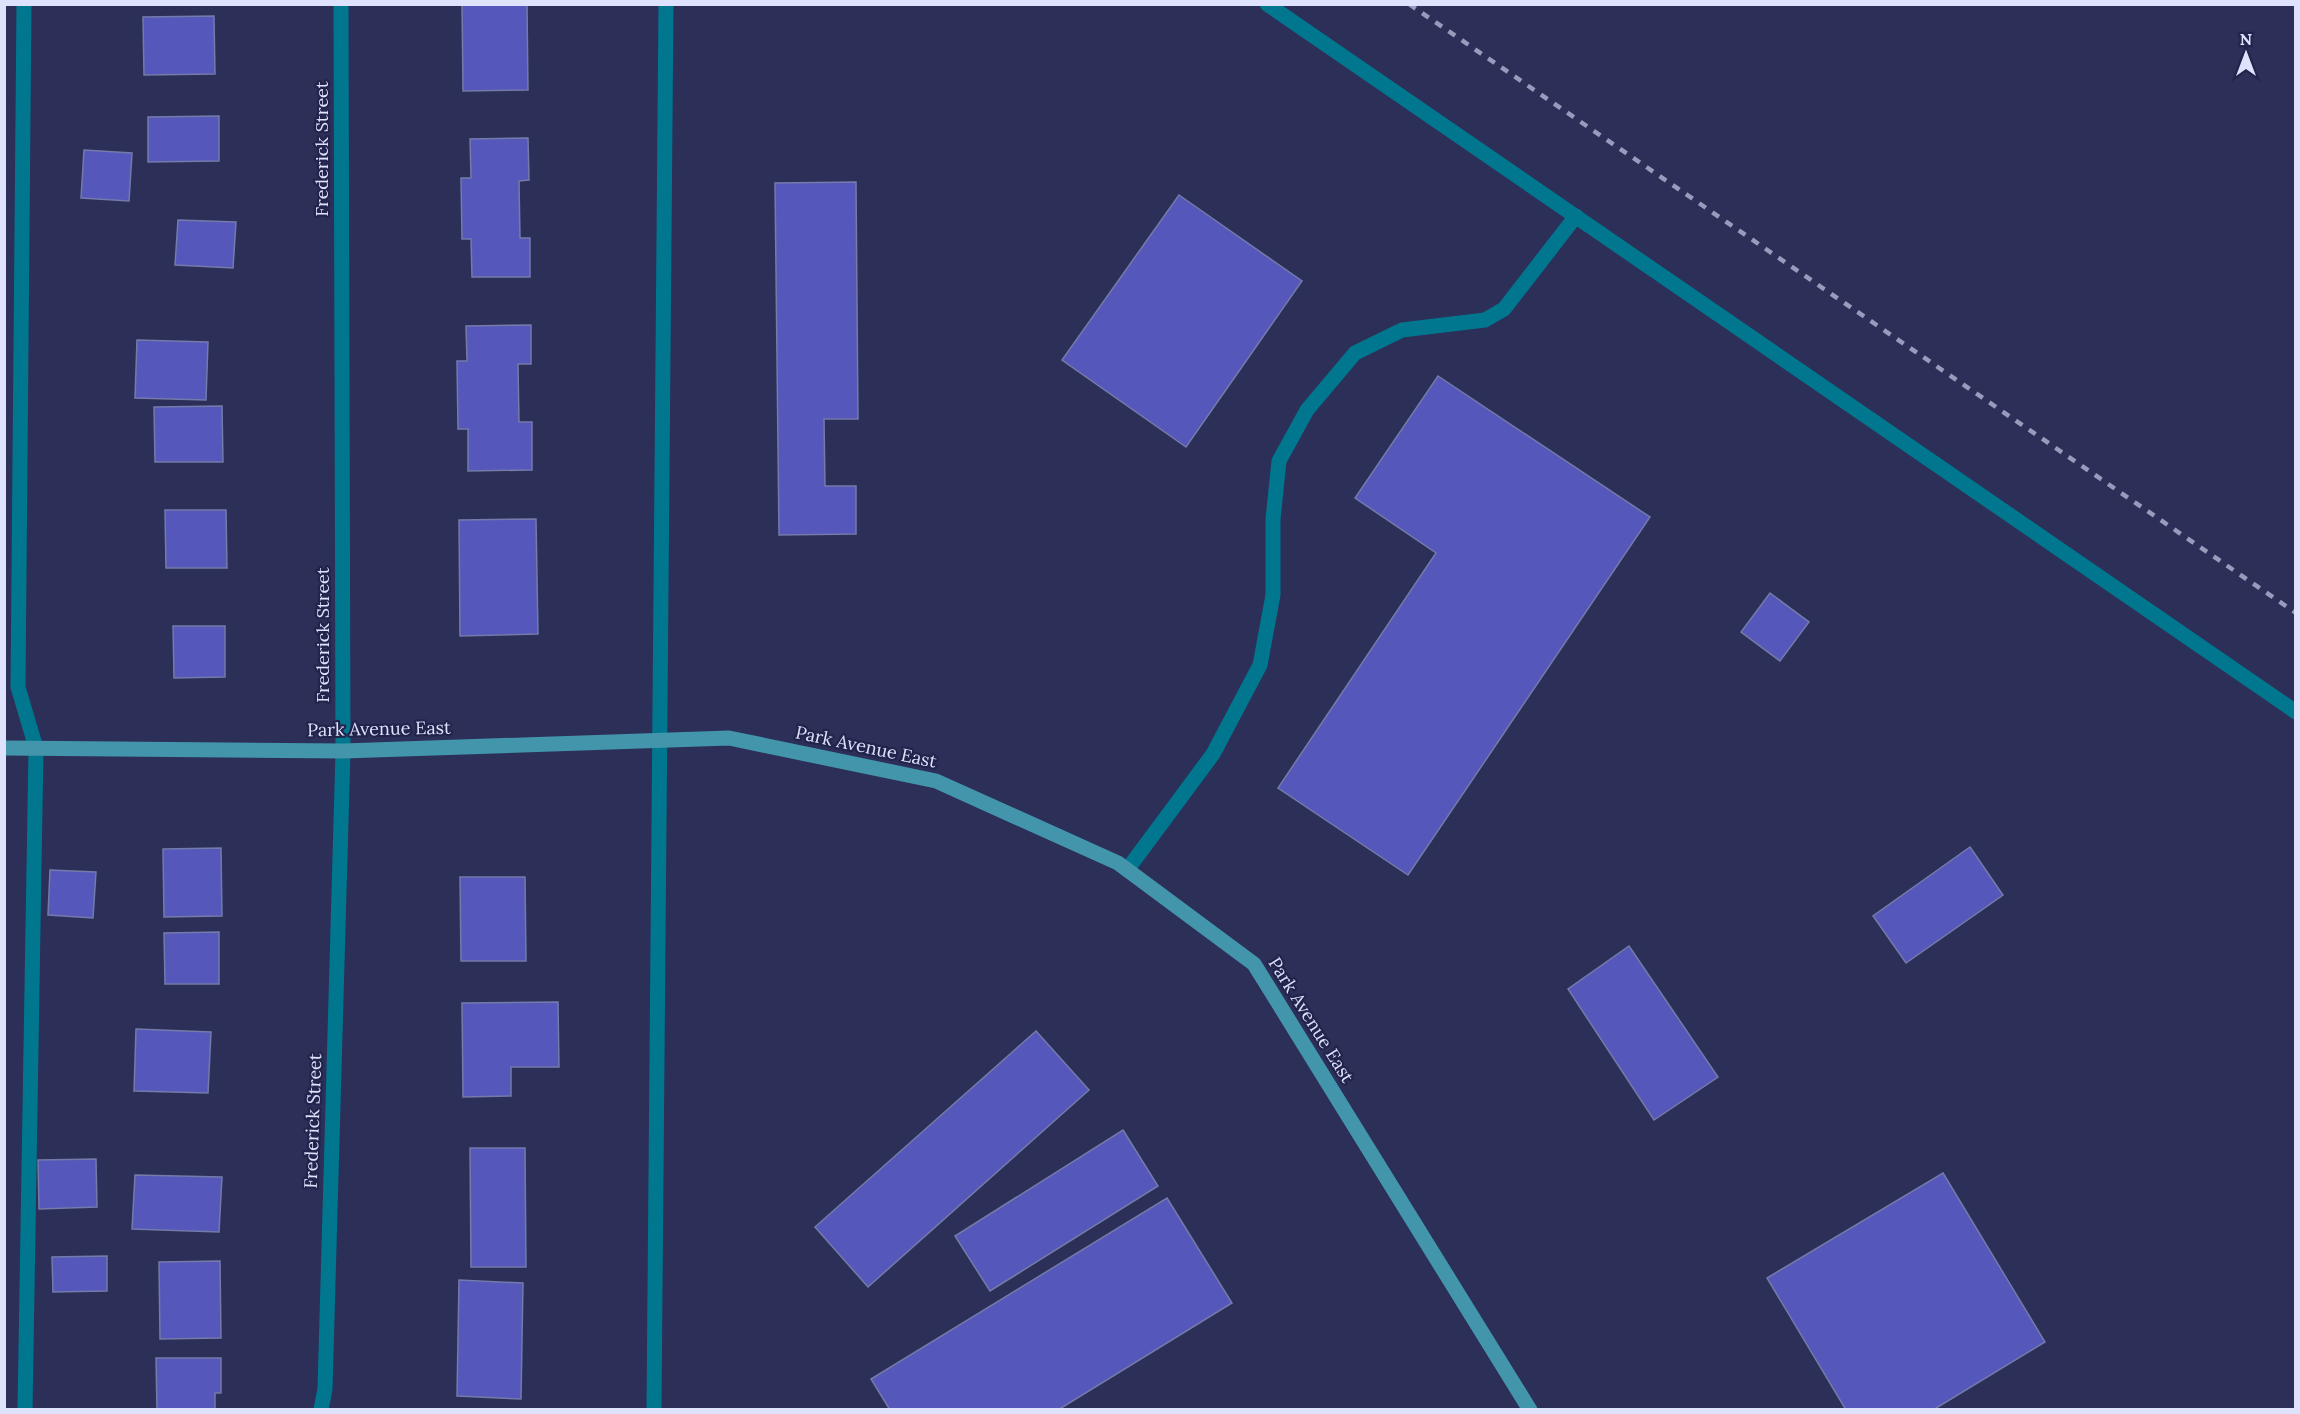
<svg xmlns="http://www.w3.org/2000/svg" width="2300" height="1414" font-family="Lora,serif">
<rect width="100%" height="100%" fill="#2c2f58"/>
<g fill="#5558ba" stroke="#747aa9" stroke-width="1.5">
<polygon points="462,4 527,4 528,90 463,91"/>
<polygon points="214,16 215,74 144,75 143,17"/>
<polygon points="219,116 219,161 148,162 148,117"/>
<polygon points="528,138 529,180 519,181 520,238 530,238 530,277 472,277 471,239 462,239 461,178 471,178 470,139"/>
<polygon points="84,150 132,153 129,201 81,198"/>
<polygon points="856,182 858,419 824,419 825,486 856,486 856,534 779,535 775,183"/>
<polygon points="1179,195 1302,281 1186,447 1062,360"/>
<polygon points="178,220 236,222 233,268 175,265"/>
<polygon points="531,325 531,364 518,364 519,422 532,422 532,470 468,471 468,429 458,429 457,361 467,361 466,326"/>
<polygon points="137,340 208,342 206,400 135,398"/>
<polygon points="1438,376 1650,517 1408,875 1278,788 1436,553 1355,498"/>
<polygon points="222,406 223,462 155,462 154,407"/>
<polygon points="165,510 226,510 227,568 166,568"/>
<polygon points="536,519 538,634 460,636 459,520"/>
<polygon points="1770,593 1809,622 1780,661 1741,632"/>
<polygon points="173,626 225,626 225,677 174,678"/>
<polygon points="1970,847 2003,895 1906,963 1873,916"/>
<polygon points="221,848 222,916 164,917 163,849"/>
<polygon points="50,870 96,872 93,918 48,915"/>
<polygon points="460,877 525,877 526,961 461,961"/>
<polygon points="219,932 219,984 165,984 164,933"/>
<polygon points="1629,946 1718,1077 1654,1120 1568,989"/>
<polygon points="558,1002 559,1067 511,1067 511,1096 463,1097 462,1003"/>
<polygon points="136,1029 211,1032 208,1093 134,1091"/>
<polygon points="1036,1031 1089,1090 868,1287 815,1227"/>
<polygon points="1123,1130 1158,1186 990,1291 955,1236"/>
<polygon points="470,1148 525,1148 526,1267 471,1267"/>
<polygon points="96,1159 97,1207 39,1209 38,1160"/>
<polygon points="1943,1173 2045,1342 1933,1410 1846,1410 1767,1278"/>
<polygon points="135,1175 222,1177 219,1232 132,1229"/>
<polygon points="1167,1198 1232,1303 1058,1410 890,1410 871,1379"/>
<polygon points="107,1256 107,1291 53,1292 52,1257"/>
<polygon points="220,1261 221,1338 160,1339 159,1262"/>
<polygon points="459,1280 523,1283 521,1399 457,1396"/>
<polygon points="156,1358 221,1358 221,1393 215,1393 215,1410 157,1410"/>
</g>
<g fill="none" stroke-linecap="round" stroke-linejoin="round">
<g stroke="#00778f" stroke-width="15">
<polyline points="24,4 18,687 36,748 25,1410"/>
<polyline points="1267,4 2296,712"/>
<polyline points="1127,870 1213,754 1260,665 1273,595 1273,519 1279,461 1307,410 1355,353 1402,330 1485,320 1504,309 1576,216"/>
<polyline points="654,1410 666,4"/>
</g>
<polyline stroke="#00778f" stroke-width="15" points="321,1410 325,1389 343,751 341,4"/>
<polyline stroke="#4295ab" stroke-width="15" points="4,748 343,751 729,738 936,781 1118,863 1254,964 1530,1410"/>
<polyline stroke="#989bbc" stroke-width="4.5" stroke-dasharray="8 8" stroke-linecap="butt" points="1409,4 2296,613"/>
</g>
<g text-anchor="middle" stroke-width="4.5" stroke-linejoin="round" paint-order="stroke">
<g font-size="18" fill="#dee2fd" stroke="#22244c">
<text transform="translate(322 149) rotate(-90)" y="6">Frederick Street</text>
<text transform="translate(323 635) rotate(-90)" y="6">Frederick Street</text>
<text transform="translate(379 729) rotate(-1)" y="6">Park Avenue East</text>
<text transform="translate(866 747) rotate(12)" y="6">Park Avenue East</text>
<text transform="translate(1311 1020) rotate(58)" y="6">Park Avenue East</text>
<text transform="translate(313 1121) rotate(-88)" y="6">Frederick Street</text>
</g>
</g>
<rect width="2300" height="1414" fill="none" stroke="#dee2fd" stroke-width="12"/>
<g transform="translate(2246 54)" stroke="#22244c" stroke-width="4.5" paint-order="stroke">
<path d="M0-4.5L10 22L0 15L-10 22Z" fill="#dee2fd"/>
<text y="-9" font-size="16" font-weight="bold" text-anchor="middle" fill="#dee2fd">N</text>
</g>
</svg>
